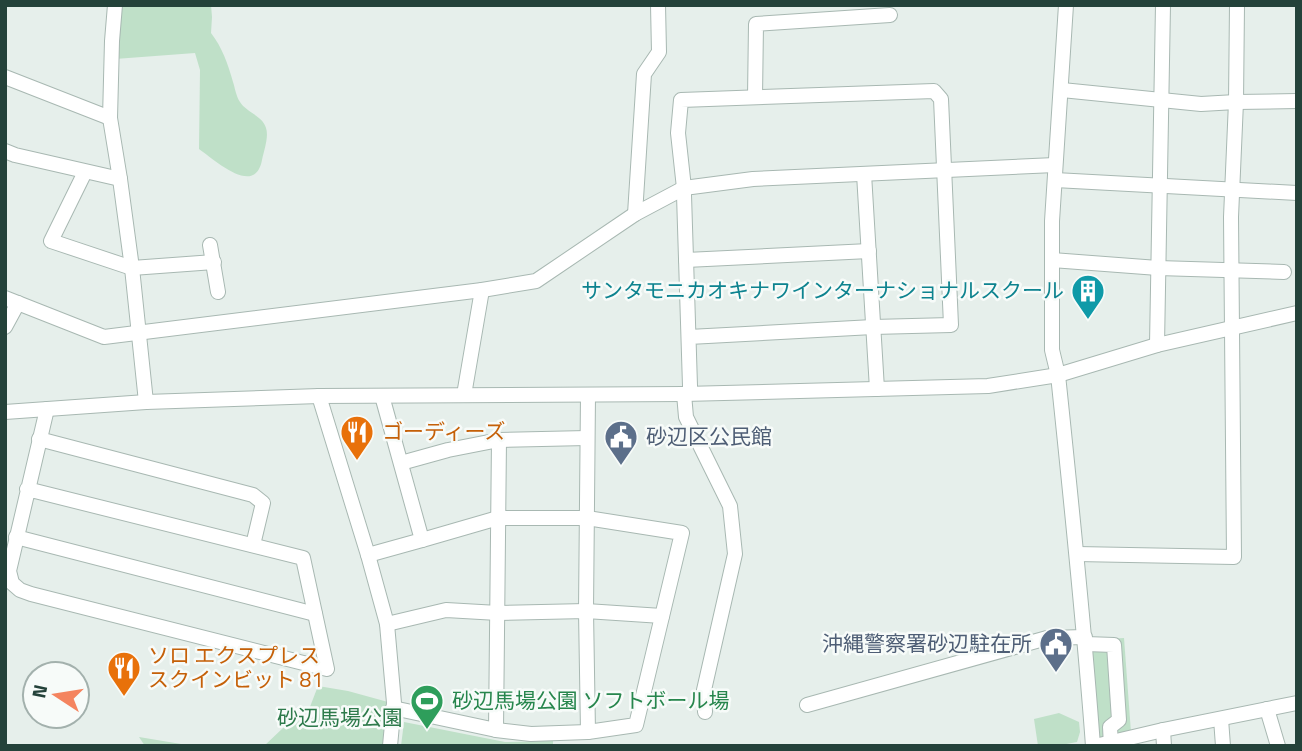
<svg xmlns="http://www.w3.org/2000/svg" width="1302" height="751" font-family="'Titillium Web','Noto Sans JP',sans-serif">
<rect width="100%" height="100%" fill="#e6efeb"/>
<g fill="#bfe0c8">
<path d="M116,5h95l1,12 -1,16c11,14 17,31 22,49 2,6 3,14 7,20 6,10 23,14 26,26 3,9 -2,22 -4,32 -7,37 -46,1 -63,-11l1,-79 -5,-17 -80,6z"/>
<polygon points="1124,638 1132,746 1092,746 1086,640"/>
<polygon points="318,686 348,691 388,702 383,746 264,746 283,728 295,725 308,712"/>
<polygon points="1059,713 1079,722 1080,732 1077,742 1056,746 1038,746 1034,719"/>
<polygon points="404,722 505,742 553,741 553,746 401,746"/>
<polygon points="139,737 193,746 145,746"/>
</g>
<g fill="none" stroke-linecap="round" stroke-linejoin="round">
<defs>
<g id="minor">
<polyline points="115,5 112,41 110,118 120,179 132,268 146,402"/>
<path d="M1066,5l-14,216v129l6,25c13,124 26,247 35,371"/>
<polyline points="5,77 110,118"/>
<polyline points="1062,90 1201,104 1236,102 1297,101"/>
<polyline points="755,97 756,24 890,15"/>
<polyline points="5,151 15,155 120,179"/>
<polyline points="85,172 51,241 132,268 214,262"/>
<polyline points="864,174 877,389"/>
<polyline points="1055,180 1297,193"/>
<polyline points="635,214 644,74 659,52 658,5"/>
<polyline points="210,245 218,292"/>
<polyline points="686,260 869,251"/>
<polyline points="1052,260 1158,268 1284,272"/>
<polyline points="5,298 104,337 482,290 536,281 635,214 684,188 753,179 1055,165"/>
<polyline points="5,327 18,303"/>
<polyline points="689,337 873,327 951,325 941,99 934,91 681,100 678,133 684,188 684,195 690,386 690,393"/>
<polyline points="1157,345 1163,5"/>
<polyline points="684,394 686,417 730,506 735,554 704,690 705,712"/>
<polyline points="464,395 482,290"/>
<polyline points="319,396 368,555 387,624 394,703 390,746"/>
<polyline points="5,412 146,402 319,396 684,394 988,386 1058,375 1157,345 1297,313"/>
<polyline points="39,439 253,495 263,503 253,545"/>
<polyline points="401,463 448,450 499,440 587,438"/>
<polyline points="27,489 303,558 327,669 31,594 20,590 12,583 9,571 47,409"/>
<polyline points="16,537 315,614"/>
<polyline points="1077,554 1234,557 1231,217 1236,102 1237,5"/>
<polyline points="368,555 422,540 382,396"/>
<polyline points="387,624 446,610 498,613 586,611 662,616"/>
<polyline points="1086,644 1114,645 1119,720 1110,727 1111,746"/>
<polyline points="807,705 1047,638 1085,637"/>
<polyline points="393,708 496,730 531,734 588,732 636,725 682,533 587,518 498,518 422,540"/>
<polyline points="1267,709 1278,746"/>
<polyline points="1221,719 1223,746"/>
<polyline points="496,730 499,440"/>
<polyline points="1163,730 1164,746"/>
<polyline points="588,732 586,611 588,395"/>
<polyline points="1095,746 1163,730 1297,703"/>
</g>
</defs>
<use href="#minor" stroke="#a8b8b2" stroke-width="16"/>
<use href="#minor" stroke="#fff" stroke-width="14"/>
</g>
<defs>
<symbol id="building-pin" viewBox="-11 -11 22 30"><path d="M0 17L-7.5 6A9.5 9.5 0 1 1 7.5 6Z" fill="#0f9aa8" stroke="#f7fbf9"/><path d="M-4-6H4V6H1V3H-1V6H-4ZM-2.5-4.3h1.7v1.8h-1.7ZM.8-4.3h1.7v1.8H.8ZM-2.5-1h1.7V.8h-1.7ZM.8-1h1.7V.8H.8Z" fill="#fff"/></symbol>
<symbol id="restaurant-pin" viewBox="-11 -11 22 30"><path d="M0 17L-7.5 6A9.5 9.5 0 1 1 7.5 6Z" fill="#e8710a" stroke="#f7fbf9"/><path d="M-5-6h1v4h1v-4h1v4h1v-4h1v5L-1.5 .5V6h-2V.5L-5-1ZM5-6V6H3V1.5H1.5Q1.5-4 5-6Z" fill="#fff"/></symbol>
<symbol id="civic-pin" viewBox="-11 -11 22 30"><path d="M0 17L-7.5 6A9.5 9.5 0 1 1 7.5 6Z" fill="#5c6f8a" stroke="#f7fbf9"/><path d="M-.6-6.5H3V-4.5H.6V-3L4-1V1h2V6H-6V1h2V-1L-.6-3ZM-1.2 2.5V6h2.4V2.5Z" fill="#fff"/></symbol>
<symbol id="stadium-pin" viewBox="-11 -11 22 30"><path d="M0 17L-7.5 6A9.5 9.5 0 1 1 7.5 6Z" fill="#2e9e5b" stroke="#f7fbf9"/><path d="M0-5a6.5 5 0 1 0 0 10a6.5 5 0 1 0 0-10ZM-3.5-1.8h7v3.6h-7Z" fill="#fff"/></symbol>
</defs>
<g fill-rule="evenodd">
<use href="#building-pin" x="1069" y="272" width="38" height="52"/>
<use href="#restaurant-pin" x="338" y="413" width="38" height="52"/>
<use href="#civic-pin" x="602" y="418" width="38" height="52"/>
<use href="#civic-pin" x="1037" y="625" width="38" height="52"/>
<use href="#restaurant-pin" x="105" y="649" width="38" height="52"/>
<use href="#stadium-pin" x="408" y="682" width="38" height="52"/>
</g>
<g text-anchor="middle" stroke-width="5" stroke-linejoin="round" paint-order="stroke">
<g font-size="21" fill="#0d838f" stroke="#f7fbf9" text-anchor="end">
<text x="1064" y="298">サンタモニカオキナワインターナショナルスクール</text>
</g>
<g font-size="21" fill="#c56008" stroke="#f7fbf9" text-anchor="start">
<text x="382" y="439">ゴーディーズ</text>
<text x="148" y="663">ソロ エクスプレス<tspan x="148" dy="24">スクインビット 81</tspan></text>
</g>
<g font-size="21" fill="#4e5e75" stroke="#f7fbf9" text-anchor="start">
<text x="646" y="444">砂辺区公民館</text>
<text x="1032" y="651" text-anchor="end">沖縄警察署砂辺駐在所</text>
</g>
<g font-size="21" fill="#27864d" stroke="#f7fbf9" text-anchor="start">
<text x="452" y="708">砂辺馬場公園 ソフトボール場</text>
</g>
<g font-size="21" fill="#2d7a4b" stroke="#f7fbf9">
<text x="340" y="725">砂辺馬場公園</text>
</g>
</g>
<rect width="1302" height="751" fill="none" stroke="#24423a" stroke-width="14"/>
<g transform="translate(56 695) rotate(282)"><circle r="33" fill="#f7fbf9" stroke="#a3b1ad" stroke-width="2"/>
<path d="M0-5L12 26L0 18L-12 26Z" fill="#f4845f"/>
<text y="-10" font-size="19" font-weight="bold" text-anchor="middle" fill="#24423a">N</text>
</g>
</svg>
